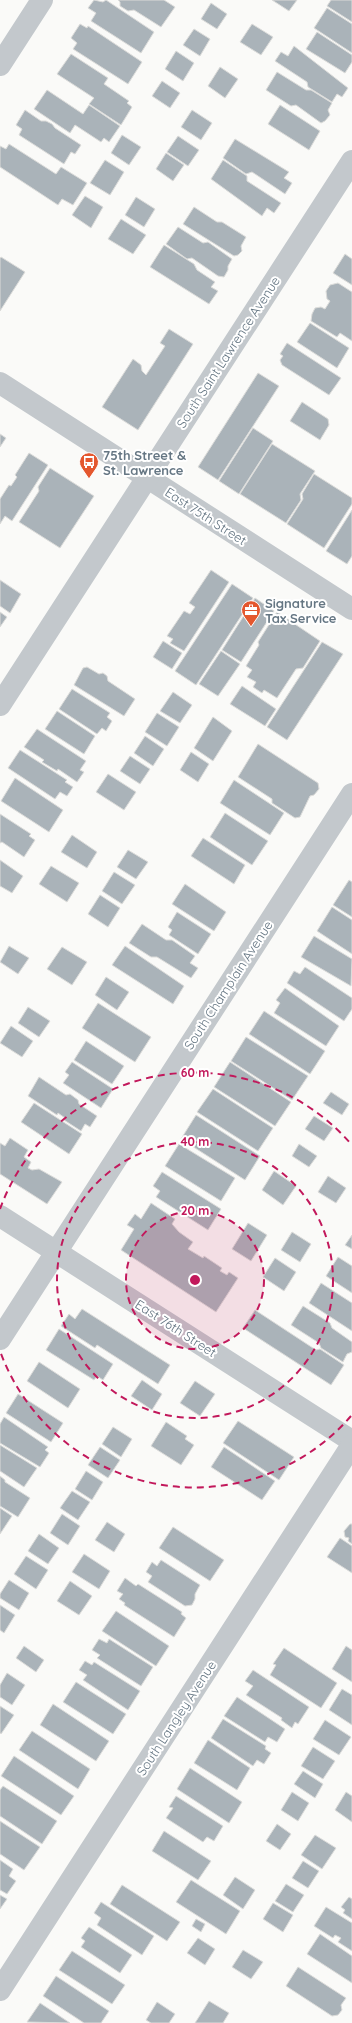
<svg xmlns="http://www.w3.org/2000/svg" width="352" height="2023" font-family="Quicksand,sans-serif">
<rect width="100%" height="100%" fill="#fafaf8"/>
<g fill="#aab3b9" stroke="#dcdcda">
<polygon points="94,0 103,2 106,0 154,32 141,53 91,21 96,13 88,8"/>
<polygon points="118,0 164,0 175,7 161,27 134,10 128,11 120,6 120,2"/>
<polygon points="272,0 297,0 289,11"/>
<polygon points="331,0 352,0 352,22 327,6"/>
<polygon points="211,3 227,14 217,29 201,19"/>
<polygon points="327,8 352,24 352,53 314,28"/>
<polygon points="80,24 87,28 88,26 142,62 128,84 73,49 77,43 71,38"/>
<polygon points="252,24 273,37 261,55 240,42"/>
<polygon points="194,29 210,39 200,56 183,45"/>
<polygon points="317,32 352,55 352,62 345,73 306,49"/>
<polygon points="294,46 348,88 342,97 337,94 332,102 308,87 307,82 275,61 281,52 288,56"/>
<polygon points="176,51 194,63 183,81 165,69"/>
<polygon points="71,54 108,78 104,84 129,101 127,103 132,107 121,125 89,104 94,98 57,74"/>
<polygon points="220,67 238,79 225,98 208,86"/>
<polygon points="277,72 306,90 311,90 332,103 328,110 330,115 325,121 321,123 296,105 291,106 266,90"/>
<polygon points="162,81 180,93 170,108 152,96"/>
<polygon points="47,90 83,114 89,105 120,126 109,142 104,138 101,142 75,125 70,133 34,109"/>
<polygon points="280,105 320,131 309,150 268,124"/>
<polygon points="25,110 41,121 46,121 52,124 55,128 81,145 75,154 71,152 64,164 19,135 22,129 16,125"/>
<polygon points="192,110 212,123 201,140 181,127"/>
<polygon points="122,135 141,147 129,165 111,153"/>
<polygon points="178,136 199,150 188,166 167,152"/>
<polygon points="235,139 289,172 284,178 292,183 285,194 252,172 246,174 223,158"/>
<polygon points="9,144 56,174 61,167 87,183 73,205 62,199 58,205 0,167 0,146 6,149"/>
<polygon points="166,153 184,165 173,181 156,169"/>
<polygon points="105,160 124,172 110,195 90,183"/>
<polygon points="223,160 247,176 247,181 281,203 274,213 267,208 262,216 211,179"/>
<polygon points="85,196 103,207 91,228 72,215"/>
<polygon points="136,197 155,209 144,227 125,215"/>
<polygon points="194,207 217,222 222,222 246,237 241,246 242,251 238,255 234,256 183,224"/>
<polygon points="121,219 146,235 133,254 108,239"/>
<polygon points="178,227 203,243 208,242 232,259 228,266 228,270 224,277 218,276 192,258 187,259 166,244"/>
<polygon points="164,245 194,264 197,270 215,282 211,287 218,291 209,304 150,267"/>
<polygon points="345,254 352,259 352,285 333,273"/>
<polygon points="1,257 25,272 0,311 0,258"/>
<polygon points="338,283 352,292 352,341 340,333 337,337 311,321 312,314 315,308 321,307 325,309 330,301 327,299 326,291 330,285"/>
<polygon points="310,323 349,348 337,368 297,342"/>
<polygon points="169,329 193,344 138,430 102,407 133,359 141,365 142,371 146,375 165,346 160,343"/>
<polygon points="287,343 341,378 329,395 282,365 280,360 283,356 280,354"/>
<polygon points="258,373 279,386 218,480 198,467"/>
<polygon points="302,402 328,419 329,425 320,440 290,421"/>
<polygon points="253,428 273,441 239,494 219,481"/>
<polygon points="0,434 6,438 0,447"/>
<polygon points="272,444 315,471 300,494 301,500 286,523 240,494"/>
<polygon points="29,453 48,465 12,521 5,516 0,524 0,499 9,485 11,486 17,477 15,475"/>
<polygon points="50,468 94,496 60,548 19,522 39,491 38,487"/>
<polygon points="314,474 352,498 352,504 324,548 287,524 303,499 302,494"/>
<polygon points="352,510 352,556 347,564 326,551"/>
<polygon points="211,570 229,582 184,651 170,643 173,639 167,636 184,611 190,614 195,607 189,603"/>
<polygon points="0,580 21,594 10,613 0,606"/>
<polygon points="232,584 253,598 196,685 175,671"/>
<polygon points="255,598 274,611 241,662 222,650"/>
<polygon points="0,612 7,617 0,627"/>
<polygon points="277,612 320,641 303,668 296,669 277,698 264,690 262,693 253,687 256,682 247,677 252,670 246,666 259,645 258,642"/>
<polygon points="163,641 182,653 172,669 153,657"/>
<polygon points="322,642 343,654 287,740 267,727"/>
<polygon points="221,651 240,664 218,696 199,684"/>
<polygon points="87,667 99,674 103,673 107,676 108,681 135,699 124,716 74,685 83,668"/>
<polygon points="242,686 276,709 265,726 230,704"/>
<polygon points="72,689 110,713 107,717 112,721 106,731 102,728 97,734 59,709"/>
<polygon points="173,692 192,705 180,723 160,711"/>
<polygon points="57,711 95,736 84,754 45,729"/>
<polygon points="157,713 179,727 167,746 145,732"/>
<polygon points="213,717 232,731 213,761 194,748"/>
<polygon points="37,729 86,761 80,770 84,772 77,782 58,769 57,771 42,762 44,760 24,747"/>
<polygon points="145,736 164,749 153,766 134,753"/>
<polygon points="258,744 318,783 319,789 314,795 310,796 300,817 295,818 272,803 272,799 238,777"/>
<polygon points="20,750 67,780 65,782 73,787 67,796 60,792 55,799 8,768"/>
<polygon points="191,752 209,764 198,782 180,770"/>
<polygon points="130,756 150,769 140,784 120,771"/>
<polygon points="108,774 136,792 124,810 96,792"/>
<polygon points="15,778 63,810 49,832 1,801"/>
<polygon points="234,780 284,813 270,835 220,803"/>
<polygon points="225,813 268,841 252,865 210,837"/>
<polygon points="0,814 31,834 29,836 35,840 24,857 2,842 0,843"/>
<polygon points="72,835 97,852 87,868 61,852"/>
<polygon points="203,838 245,865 234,884 191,856"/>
<polygon points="128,850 148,862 136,879 117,867"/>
<polygon points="0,860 23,876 12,893 0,886"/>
<polygon points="51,866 79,883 67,902 39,884"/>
<polygon points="114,872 135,885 122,904 102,891"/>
<polygon points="349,880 352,882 352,917 333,905"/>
<polygon points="185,884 226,912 214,931 172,904"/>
<polygon points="100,895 120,908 108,927 88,914"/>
<polygon points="332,907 352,920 352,954 317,931"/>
<polygon points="177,912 211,934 198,954 169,935 172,930 168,927"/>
<polygon points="142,924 166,940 172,940 195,956 190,963 198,968 191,978 157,957 151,957 129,943"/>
<polygon points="314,936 352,959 351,986 301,957"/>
<polygon points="9,946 29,958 18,974 0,962"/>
<polygon points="125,946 184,986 173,1004 112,965"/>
<polygon points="62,947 87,962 72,985 47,969"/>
<polygon points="305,967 352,998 352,1009 344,1021 287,983 294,971 300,974"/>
<polygon points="106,977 129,992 117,1010 95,995"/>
<polygon points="285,988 339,1026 326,1046 274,1013 280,1003 276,1000"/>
<polygon points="98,1003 151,1037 135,1062 82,1028"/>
<polygon points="28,1007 50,1021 39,1037 18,1023"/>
<polygon points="264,1011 325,1051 310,1074 249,1034"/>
<polygon points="11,1026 33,1041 22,1057 0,1043"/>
<polygon points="246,1037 308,1076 292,1100 231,1061"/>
<polygon points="86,1041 124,1066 112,1084 74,1060"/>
<polygon points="72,1062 113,1089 101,1108 63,1083 69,1075 65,1072"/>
<polygon points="230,1062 291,1102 275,1126 214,1087"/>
<polygon points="39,1077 66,1095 70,1094 78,1100 79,1104 97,1116 90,1127 85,1124 81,1131 64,1120 65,1118 58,1113 57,1115 28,1096"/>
<polygon points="213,1089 273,1128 258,1151 197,1112"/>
<polygon points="331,1092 349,1104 342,1115 323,1103"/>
<polygon points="34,1103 82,1134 69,1154 21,1122"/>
<polygon points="196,1115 260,1156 245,1180 181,1139"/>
<polygon points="314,1116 333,1128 324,1141 305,1129"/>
<polygon points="10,1138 28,1150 24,1157 31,1162 28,1168 32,1170 39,1169 62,1182 47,1204 0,1174 0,1143 5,1146"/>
<polygon points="179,1144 235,1178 221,1201 165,1166"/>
<polygon points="299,1144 317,1156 309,1167 292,1156"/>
<polygon points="274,1171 296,1186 283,1205 262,1190"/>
<polygon points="162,1172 221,1209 208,1230 156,1197 160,1191 153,1186"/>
<polygon points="328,1176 346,1188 336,1203 318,1192"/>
<polygon points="151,1203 175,1219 172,1224 179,1232 193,1242 188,1249 203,1258 204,1256 222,1268 220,1271 227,1275 229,1272 238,1278 216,1312 121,1250 134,1229 127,1225 135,1214 141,1219"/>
<polygon points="248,1223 267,1235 251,1261 232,1249"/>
<polygon points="292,1232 311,1244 300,1262 281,1250"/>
<polygon points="352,1235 352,1249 345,1245"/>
<polygon points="338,1257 352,1266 352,1293 326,1276"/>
<polygon points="275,1258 296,1272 284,1291 263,1277"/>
<polygon points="321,1283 352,1303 352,1331 309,1303"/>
<polygon points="303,1306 330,1323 332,1328 352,1342 352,1352 347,1354 343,1362 321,1348 319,1343 291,1325"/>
<polygon points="82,1309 170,1365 158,1384 97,1345 95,1348 61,1326 69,1314 75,1319"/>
<polygon points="255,1310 316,1350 320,1349 344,1365 331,1385 243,1328"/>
<polygon points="59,1329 113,1364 103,1380 97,1376 94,1380 46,1350"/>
<polygon points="39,1362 80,1389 68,1408 27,1381"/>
<polygon points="142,1380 162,1394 152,1410 131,1396"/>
<polygon points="195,1381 215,1394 200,1416 180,1403"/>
<polygon points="18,1394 63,1423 51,1442 6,1413"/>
<polygon points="4,1417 48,1447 45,1450 49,1453 40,1467 0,1443 0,1424"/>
<polygon points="238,1421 294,1457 279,1480 223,1443"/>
<polygon points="166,1422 187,1436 185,1439 194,1445 181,1465 151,1446"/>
<polygon points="113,1427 132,1439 121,1457 102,1444"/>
<polygon points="0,1445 37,1468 24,1487 0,1471"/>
<polygon points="100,1447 120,1460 108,1478 88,1465"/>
<polygon points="224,1447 275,1481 262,1500 211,1467"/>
<polygon points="86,1471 103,1482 92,1500 75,1489"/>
<polygon points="0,1476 5,1480 5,1482 30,1498 18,1517 0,1506"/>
<polygon points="72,1491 90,1502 78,1520 60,1508"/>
<polygon points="0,1508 12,1516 0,1534"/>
<polygon points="62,1514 80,1526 68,1545 50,1533"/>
<polygon points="107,1522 125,1534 114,1552 95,1540"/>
<polygon points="350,1524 352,1524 352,1544 348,1541 349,1538 345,1537 344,1531"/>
<polygon points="173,1527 224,1560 210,1581 159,1548"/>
<polygon points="39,1534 59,1548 48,1564 28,1551"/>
<polygon points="340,1538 352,1546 352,1573 327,1557"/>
<polygon points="84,1554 110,1571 99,1589 72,1572"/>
<polygon points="26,1556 48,1570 36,1589 14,1574"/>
<polygon points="161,1560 200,1585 195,1594 195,1599 192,1605 185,1606 148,1582 152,1576 146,1572 152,1562 157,1566"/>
<polygon points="125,1578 136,1586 138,1584 182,1612 181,1614 186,1618 174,1637 124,1605 125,1603 119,1599 123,1594 117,1591"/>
<polygon points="9,1580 29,1593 19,1610 0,1598 0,1594"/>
<polygon points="70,1581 92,1596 79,1615 57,1601"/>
<polygon points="0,1605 15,1615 4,1633 0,1630"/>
<polygon points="116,1611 169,1646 156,1666 102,1631"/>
<polygon points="99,1639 107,1643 109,1639 153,1667 141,1686 97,1658 100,1655 92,1650"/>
<polygon points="24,1646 44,1660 36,1672 16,1658"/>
<polygon points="346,1646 352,1650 352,1682 332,1669"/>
<polygon points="284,1648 337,1683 321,1708 270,1675 276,1665 273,1664"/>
<polygon points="85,1661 92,1665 94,1662 140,1691 128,1710 83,1680 87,1675 79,1670"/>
<polygon points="253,1670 309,1707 298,1724 295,1722 292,1728 281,1720 282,1718 246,1695 253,1686 245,1681"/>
<polygon points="7,1673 25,1685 12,1705 0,1697 0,1685"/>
<polygon points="76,1682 126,1714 113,1734 63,1702"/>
<polygon points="342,1689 352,1695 352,1725 329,1710"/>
<polygon points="237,1697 285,1729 277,1742 268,1737 265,1742 224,1716"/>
<polygon points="53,1704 109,1741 96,1761 40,1725"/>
<polygon points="0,1706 14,1715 1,1734 0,1733"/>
<polygon points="223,1719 266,1746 265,1749 271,1753 264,1764 257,1760 253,1766 211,1738"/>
<polygon points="325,1720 351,1737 339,1755 313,1739"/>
<polygon points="32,1731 90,1769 78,1789 19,1750"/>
<polygon points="208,1740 250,1768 237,1790 194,1763"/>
<polygon points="313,1747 335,1761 323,1779 301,1766"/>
<polygon points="14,1756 74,1796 61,1815 1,1776"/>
<polygon points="190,1768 242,1802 229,1823 177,1789"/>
<polygon points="303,1771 323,1784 315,1798 294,1784"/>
<polygon points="3,1786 57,1821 42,1844 0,1816 0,1790"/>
<polygon points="292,1792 309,1803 298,1821 281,1810"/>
<polygon points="346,1792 352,1796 352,1822 335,1810"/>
<polygon points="176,1796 223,1826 214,1841 207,1837 203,1842 166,1818 173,1808 169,1807"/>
<polygon points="0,1821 40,1847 24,1870 0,1854"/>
<polygon points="277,1824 291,1834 280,1850 266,1841"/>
<polygon points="164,1831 211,1861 198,1880 152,1851"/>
<polygon points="315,1835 336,1848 322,1869 301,1855"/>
<polygon points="0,1860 13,1869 9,1876 16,1881 7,1894 0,1890"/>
<polygon points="303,1861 319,1871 308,1888 292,1878"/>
<polygon points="235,1877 255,1890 243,1909 223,1895"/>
<polygon points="191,1880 240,1911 226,1934 176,1902"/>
<polygon points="286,1884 304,1895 293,1912 275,1901"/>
<polygon points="122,1885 180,1922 167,1941 110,1904"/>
<polygon points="0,1895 7,1899 0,1909"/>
<polygon points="349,1897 352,1899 352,1919 343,1913 345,1910 341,1907"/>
<polygon points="101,1902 154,1936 142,1955 97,1925 101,1918 94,1913"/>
<polygon points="273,1903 293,1915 283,1932 263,1919"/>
<polygon points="326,1907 352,1923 352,1951 338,1942 341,1938 335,1935 333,1938 314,1926"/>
<polygon points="196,1919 205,1924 201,1932 192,1926"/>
<polygon points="89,1927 132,1955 120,1973 81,1947 85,1941 81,1938"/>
<polygon points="320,1934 352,1956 352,1983 307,1954"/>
<polygon points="198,1938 215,1949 205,1965 187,1953"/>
<polygon points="243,1950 263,1962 251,1979 232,1967"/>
<polygon points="72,1951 125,1985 112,2004 59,1970"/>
<polygon points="298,1967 346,1998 341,2005 342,2010 338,2015 332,2016 286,1986"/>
<polygon points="56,1976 109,2011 101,2023 84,2023 43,1996"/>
<polygon points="209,2001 229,2013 223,2023 195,2023"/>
<polygon points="157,2002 175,2014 169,2023 151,2023 146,2020"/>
<polygon points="40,2003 70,2023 27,2022"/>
</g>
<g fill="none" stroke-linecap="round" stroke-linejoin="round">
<g stroke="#c3c8cc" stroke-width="22">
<polyline points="0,65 42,0"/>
<polyline points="0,383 352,609"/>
<polyline points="0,705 352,161"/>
<polyline points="0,1216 352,1441"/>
<polyline points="0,1339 352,794"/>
<polyline points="0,1990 352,1445"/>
</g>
</g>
<circle cx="195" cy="1280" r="69" fill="#c2185b" fill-opacity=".12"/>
<g fill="none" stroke="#c2185b" stroke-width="2" stroke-dasharray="7 5">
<circle cx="195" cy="1280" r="69"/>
<circle cx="195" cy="1280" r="138"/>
<path d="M351 1416A207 207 0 0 1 0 1351M0 1209A207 207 0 0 1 351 1144"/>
</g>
<defs>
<symbol id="bus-pin" viewBox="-11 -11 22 30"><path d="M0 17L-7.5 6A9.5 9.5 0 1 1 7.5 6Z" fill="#e4572e" stroke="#fff"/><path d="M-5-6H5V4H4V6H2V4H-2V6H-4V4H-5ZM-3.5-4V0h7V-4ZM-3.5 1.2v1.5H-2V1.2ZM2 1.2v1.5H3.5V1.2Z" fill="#fff"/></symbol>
<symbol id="office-pin" viewBox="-11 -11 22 30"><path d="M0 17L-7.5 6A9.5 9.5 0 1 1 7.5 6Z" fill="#e4572e" stroke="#fff"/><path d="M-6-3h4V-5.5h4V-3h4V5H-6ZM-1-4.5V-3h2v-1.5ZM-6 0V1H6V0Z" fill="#fff"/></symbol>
</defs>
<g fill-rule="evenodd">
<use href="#bus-pin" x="78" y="451" width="22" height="30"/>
<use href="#office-pin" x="240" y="599" width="22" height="30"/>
</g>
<g text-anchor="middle" stroke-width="4" stroke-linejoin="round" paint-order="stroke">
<g font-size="13" fill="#657683" stroke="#fff">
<text transform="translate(228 352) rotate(-57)" y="5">South Saint Lawrence Avenue</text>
<text transform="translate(206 516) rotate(33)" y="5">East 75th Street</text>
<text transform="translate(228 985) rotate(-57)" y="5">South Champlain Avenue</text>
<text transform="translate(176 1328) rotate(33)" y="5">East 76th Street</text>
<text transform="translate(176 1718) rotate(-57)" y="5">South Langley Avenue</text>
</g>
<g font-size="13" font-weight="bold" fill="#657683" stroke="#fff" text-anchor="start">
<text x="103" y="460">75th Street &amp;<tspan x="103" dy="15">St. Lawrence</tspan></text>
<text x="265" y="608">Signature<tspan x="265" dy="15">Tax Service</tspan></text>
</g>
</g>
<circle cx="195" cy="1280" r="6" fill="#c2185b" stroke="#fff" stroke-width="2"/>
<g font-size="12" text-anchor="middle" font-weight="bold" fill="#c2185b" stroke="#fff" stroke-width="4" stroke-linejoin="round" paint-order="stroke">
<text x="195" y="1077">60 m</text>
<text x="195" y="1146">40 m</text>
<text x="195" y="1215">20 m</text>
</g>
</svg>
